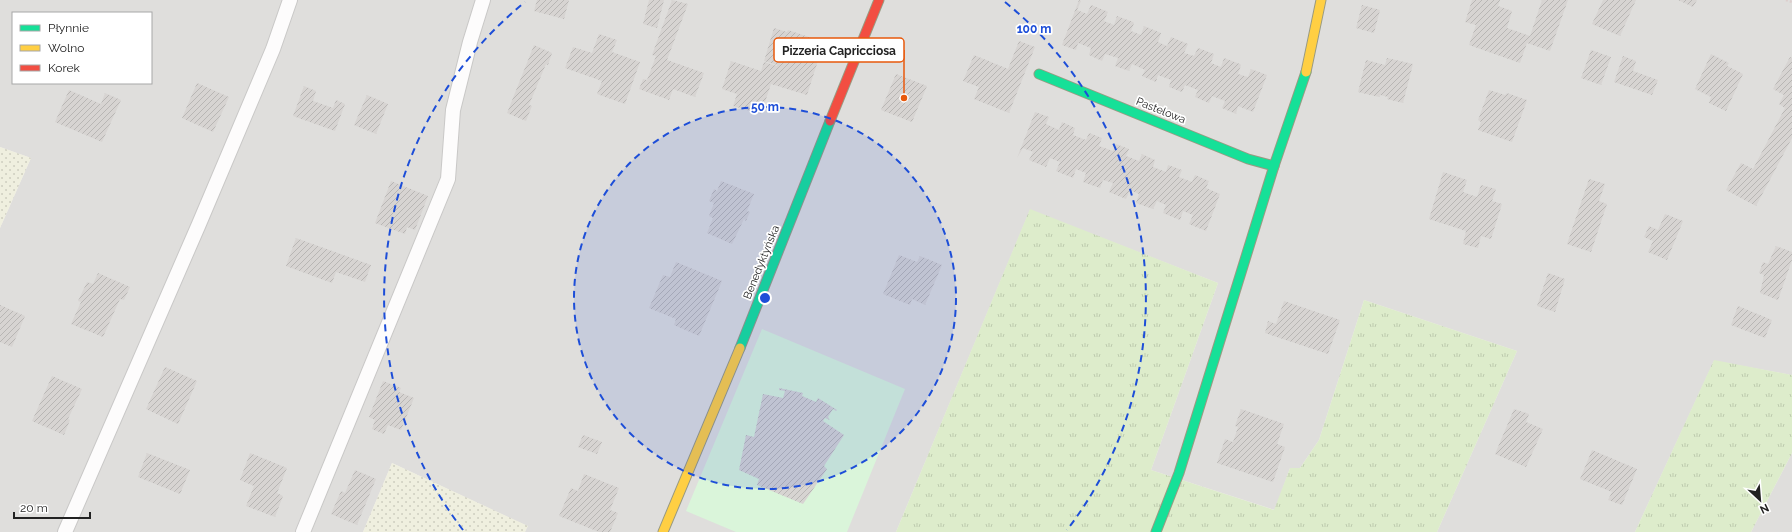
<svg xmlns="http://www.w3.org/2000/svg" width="1792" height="532" font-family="Raleway,sans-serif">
<defs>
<pattern id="farmland-dots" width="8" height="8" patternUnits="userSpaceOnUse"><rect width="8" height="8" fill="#efefdf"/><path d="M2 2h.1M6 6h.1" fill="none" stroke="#cdcdbf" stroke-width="1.8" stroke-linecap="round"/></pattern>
<pattern id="grass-tufts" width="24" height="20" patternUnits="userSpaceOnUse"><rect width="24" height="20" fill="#ddeccb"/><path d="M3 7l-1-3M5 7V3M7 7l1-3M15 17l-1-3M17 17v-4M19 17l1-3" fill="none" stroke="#bdcaae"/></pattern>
<pattern id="building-hatch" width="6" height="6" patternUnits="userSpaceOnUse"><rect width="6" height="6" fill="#d7d4d2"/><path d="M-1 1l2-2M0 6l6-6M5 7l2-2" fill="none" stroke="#b8b6b4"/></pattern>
</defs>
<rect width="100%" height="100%" fill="#f0eeeb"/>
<g fill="#dfdedc" fill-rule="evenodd">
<path d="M0,0h1792v375l-78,-14 -79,171h-198l80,-181 -153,-51 -45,140 -19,28h-10l-15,42 -124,-40 67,-187 -188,-73 -134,322h-371l2,-6 -135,-63 -29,69h-363v-304l31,-70 -31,-11zM13,13h138v70h-138z"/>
<polygon points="1792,453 1792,532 1751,532"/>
</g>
<g fill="url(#farmland-dots)">
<polygon points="0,147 31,158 0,228"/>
<polygon points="392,463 528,526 525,532 363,532"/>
</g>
<g fill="url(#grass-tufts)">
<polygon points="1030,209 1218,283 1151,470 1274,510 1290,468 1300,468 1319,440 1364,300 1517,351 1437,532 896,532"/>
<polygon points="1714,360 1792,375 1792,453 1751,532 1635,532"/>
</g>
<polygon fill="#daf5da" points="762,329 905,389 847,532 736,532 686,511"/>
<g fill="url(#building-hatch)">
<polygon points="537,0 569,0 564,19 534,11"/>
<polygon points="649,0 664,0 657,28 643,24"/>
<polygon points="672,0 688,4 667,60 704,73 695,97 673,89 669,100 639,89 643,79 647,80 656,56 652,55"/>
<polygon points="1079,0 1081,1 1077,10 1087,14 1091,5 1106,11 1108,12 1104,21 1114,25 1117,16 1133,22 1134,23 1131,31 1141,35 1144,26 1161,33 1158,42 1167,46 1171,37 1188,44 1184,53 1194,56 1198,48 1214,54 1211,63 1221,67 1224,58 1240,64 1241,65 1238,74 1248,77 1251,69 1267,75 1253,112 1238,106 1236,114 1222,108 1225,101 1212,96 1209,103 1195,97 1198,90 1185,85 1182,92 1169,87 1171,80 1158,75 1156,82 1142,76 1145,70 1132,64 1129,71 1115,66 1118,58 1105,54 1102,61 1089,55 1091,48 1078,43 1076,50 1062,45"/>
<polygon points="1472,0 1500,0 1498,6 1512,11 1507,28 1530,36 1542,0 1568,0 1550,51 1527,43 1520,63 1469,45 1476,25 1465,22"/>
<polygon points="1603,0 1636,0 1620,36 1592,24"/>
<polygon points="1678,0 1697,0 1693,7"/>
<polygon points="1362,5 1380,10 1374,33 1356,28"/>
<polygon points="774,28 787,32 788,30 824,42 807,95 771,84 761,114 733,106 737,94 722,89 731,61 761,71 764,62 777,66 777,65 764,61"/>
<polygon points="599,34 617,40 612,52 640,62 625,104 597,94 602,81 565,68 573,47 592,53"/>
<polygon points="1019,41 1035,47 1009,113 974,99 979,87 963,81 974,55 1008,69"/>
<polygon points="534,45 552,53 548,65 546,64 529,105 532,106 526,121 507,113"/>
<polygon points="1591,50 1611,57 1601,85 1581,78"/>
<polygon points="1711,54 1729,63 1727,66 1743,74 1726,111 1709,103 1711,97 1695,89"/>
<polygon points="1623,56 1636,61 1633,71 1658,80 1652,95 1614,82"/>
<polygon points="1790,57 1792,58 1792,138 1756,206 1726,190 1741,163 1753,169 1785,108 1779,104 1784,95 1773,89"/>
<polygon points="1387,58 1413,64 1403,103 1387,99 1388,97 1380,95 1379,97 1358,92 1366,60 1385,65"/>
<polygon points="896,74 927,86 912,122 881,110"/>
<polygon points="197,83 229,97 213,132 182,118"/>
<polygon points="304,86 316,91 313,101 333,108 336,100 345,104 335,131 293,116"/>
<polygon points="69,90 101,104 105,93 121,100 102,142 55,122"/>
<polygon points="1489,90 1505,95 1507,93 1527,100 1512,142 1478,130 1481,122 1478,120"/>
<polygon points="367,95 388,104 376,134 354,125"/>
<polygon points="1035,112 1049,117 1046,124 1059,130 1062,122 1075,128 1073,135 1086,140 1089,133 1102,138 1099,146 1113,151 1116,144 1129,149 1126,156 1139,161 1142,154 1155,160 1153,167 1166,172 1168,165 1182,170 1179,177 1192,182 1195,175 1209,181 1206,188 1220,194 1206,231 1189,224 1193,215 1183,211 1180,220 1163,213 1166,205 1157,201 1153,209 1136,203 1139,194 1130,190 1126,199 1109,192 1113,183 1103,180 1100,188 1083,182 1086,173 1076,169 1073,178 1056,171 1060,162 1050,158 1046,167 1029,160 1033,152 1023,148 1017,158"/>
<polygon points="1443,172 1467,180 1463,192 1477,197 1481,185 1496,189 1492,201 1502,204 1491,239 1481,236 1478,248 1463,244 1466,231 1429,219"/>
<polygon points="1589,179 1605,184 1599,201 1607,204 1591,252 1567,244"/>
<polygon points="391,181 428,196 415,230 407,227 405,234 375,223"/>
<polygon points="721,181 754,194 747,211 750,212 746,221 744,219 732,244 707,233 713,218 709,216 714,203 709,201 714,189 717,191"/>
<polygon points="1665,214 1683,221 1667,260 1648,252 1653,241 1644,237 1649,226 1658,230"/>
<polygon points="296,238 371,265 365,282 336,272 332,283 286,266"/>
<polygon points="1776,246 1792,252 1792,260 1778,300 1760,293 1764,275 1759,273 1763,262 1768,264"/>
<polygon points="899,255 917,262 920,256 942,265 925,305 912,299 910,305 883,294"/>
<polygon points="676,262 722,281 699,336 674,325 676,319 649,308 663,275 670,277"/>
<polygon points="98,273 130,287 124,300 120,299 103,337 71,324 81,302 78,301 87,282 93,284"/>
<polygon points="1548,273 1565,279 1555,312 1537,306"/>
<polygon points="1284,301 1340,320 1328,354 1265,333 1268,321 1276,324"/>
<polygon points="0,305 25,316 12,347 0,342"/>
<polygon points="1738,306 1772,320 1765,338 1731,325"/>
<polygon points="165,367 197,381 178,424 146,409"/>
<polygon points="52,376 82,389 68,419 70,420 64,435 32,421"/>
<polygon points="383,381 401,388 399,392 414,398 401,430 388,425 384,434 372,429 375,420 369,417"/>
<polygon points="779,388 803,393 802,396 816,402 818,398 837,410 836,411 833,409 828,417 830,420 825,418 823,421 844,435 824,466 827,469 803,504 757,485 759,479 739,470 746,435 754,437 763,394 783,398 785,391 779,390"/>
<polygon points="1241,409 1284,424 1277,444 1285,447 1273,482 1217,463 1225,439 1233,442 1238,427 1235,426"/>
<polygon points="1514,409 1529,414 1526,422 1543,429 1526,467 1495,454"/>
<polygon points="583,435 602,442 597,454 578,447"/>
<polygon points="1592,450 1637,469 1622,505 1608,500 1612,492 1580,479"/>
<polygon points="147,453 190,470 180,494 138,477"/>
<polygon points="250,453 287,468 277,493 283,496 275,517 246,506 254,486 240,480"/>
<polygon points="355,470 376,479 357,525 331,514 341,491 345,493"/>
<polygon points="584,474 619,488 610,510 618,513 610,532 599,532 559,516 571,488 578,491"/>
</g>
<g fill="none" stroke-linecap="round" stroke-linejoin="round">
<defs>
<g id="lane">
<polyline points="65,532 199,224 273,49 290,0"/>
<polyline points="303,532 448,179 453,110 470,42 483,0"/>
</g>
<g id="fast">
<polyline points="1039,74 1248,159 1274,166"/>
<polyline points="740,348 830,121"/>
<polyline points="1156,532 1179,473 1274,166 1306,72"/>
</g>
<g id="slow">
<polyline points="1306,72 1321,0"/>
<polyline points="663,532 740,348"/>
</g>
<polyline id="jam" points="830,121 879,0"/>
</defs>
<use href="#lane" stroke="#c9c8c7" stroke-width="16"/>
<use href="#fast" stroke="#999a82" stroke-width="11"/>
<use href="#slow" stroke="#999a82" stroke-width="11"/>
<use href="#jam" stroke="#999a82" stroke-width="11"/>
<polyline stroke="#dccecd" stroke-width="2.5" stroke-dasharray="2 2" stroke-linecap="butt" points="1786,0 1792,2"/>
<use href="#lane" stroke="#fdfcfc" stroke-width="14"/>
<use href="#fast" stroke="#16e098" stroke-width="9"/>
<use href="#slow" stroke="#ffcf43" stroke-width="9"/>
<use href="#jam" stroke="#f24e42" stroke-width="9"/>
</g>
<circle cx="765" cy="298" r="191" fill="#1d4ed8" fill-opacity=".12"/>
<g fill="none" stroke="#1d4ed8" stroke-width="2" stroke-dasharray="7 5">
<circle cx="765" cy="298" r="191"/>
<path d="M463 530A381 381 0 0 1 525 2M1005 2A381 381 0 0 1 1067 530"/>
</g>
<g text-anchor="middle" stroke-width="3.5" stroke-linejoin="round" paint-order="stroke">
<g font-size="11" fill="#222" stroke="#fff">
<text transform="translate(1161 110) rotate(22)" y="4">Pastelowa</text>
<text transform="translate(761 262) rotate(-68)" y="4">Benedyktyńska</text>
</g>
</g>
<circle cx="765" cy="298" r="6" fill="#1d4ed8" stroke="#fff" stroke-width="2"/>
<g font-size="12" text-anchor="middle" font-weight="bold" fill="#1d4ed8" stroke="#fff" stroke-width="3.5" stroke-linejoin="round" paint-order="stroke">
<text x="1034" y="33">100 m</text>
<text x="765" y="111">50 m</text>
</g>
<path fill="none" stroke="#e8590c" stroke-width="1.5" d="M904 98L904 50"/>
<circle fill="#e8590c" stroke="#fff" stroke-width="1.5" cx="904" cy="98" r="4"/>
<rect fill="#fff" stroke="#e8590c" stroke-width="1.5" x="774" y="38" width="130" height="24" rx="4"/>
<g font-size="12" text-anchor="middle" font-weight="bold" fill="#222">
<text x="839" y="55">Pizzeria Capricciosa</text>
</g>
<rect x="12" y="12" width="140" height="72" fill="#ffffff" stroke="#a7a7a7"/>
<rect x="20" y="25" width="20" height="6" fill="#16e098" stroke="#a7a7a7"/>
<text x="48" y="32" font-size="12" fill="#222222">Płynnie</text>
<rect x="20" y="45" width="20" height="6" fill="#ffcf43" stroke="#a7a7a7"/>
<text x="48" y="52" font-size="12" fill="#222222">Wolno</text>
<rect x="20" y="65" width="20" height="6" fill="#f24e42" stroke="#a7a7a7"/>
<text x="48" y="72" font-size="12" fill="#222222">Korek</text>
<g transform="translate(1760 500) rotate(154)" stroke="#ffffff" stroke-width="3" paint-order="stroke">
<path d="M0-3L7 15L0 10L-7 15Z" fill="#222222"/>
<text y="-6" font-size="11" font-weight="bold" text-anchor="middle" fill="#222222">N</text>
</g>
<path d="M14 512v6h76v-6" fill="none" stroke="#222222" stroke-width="2"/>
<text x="20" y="512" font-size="12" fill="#222222" stroke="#ffffff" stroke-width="3" paint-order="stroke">20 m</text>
</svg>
